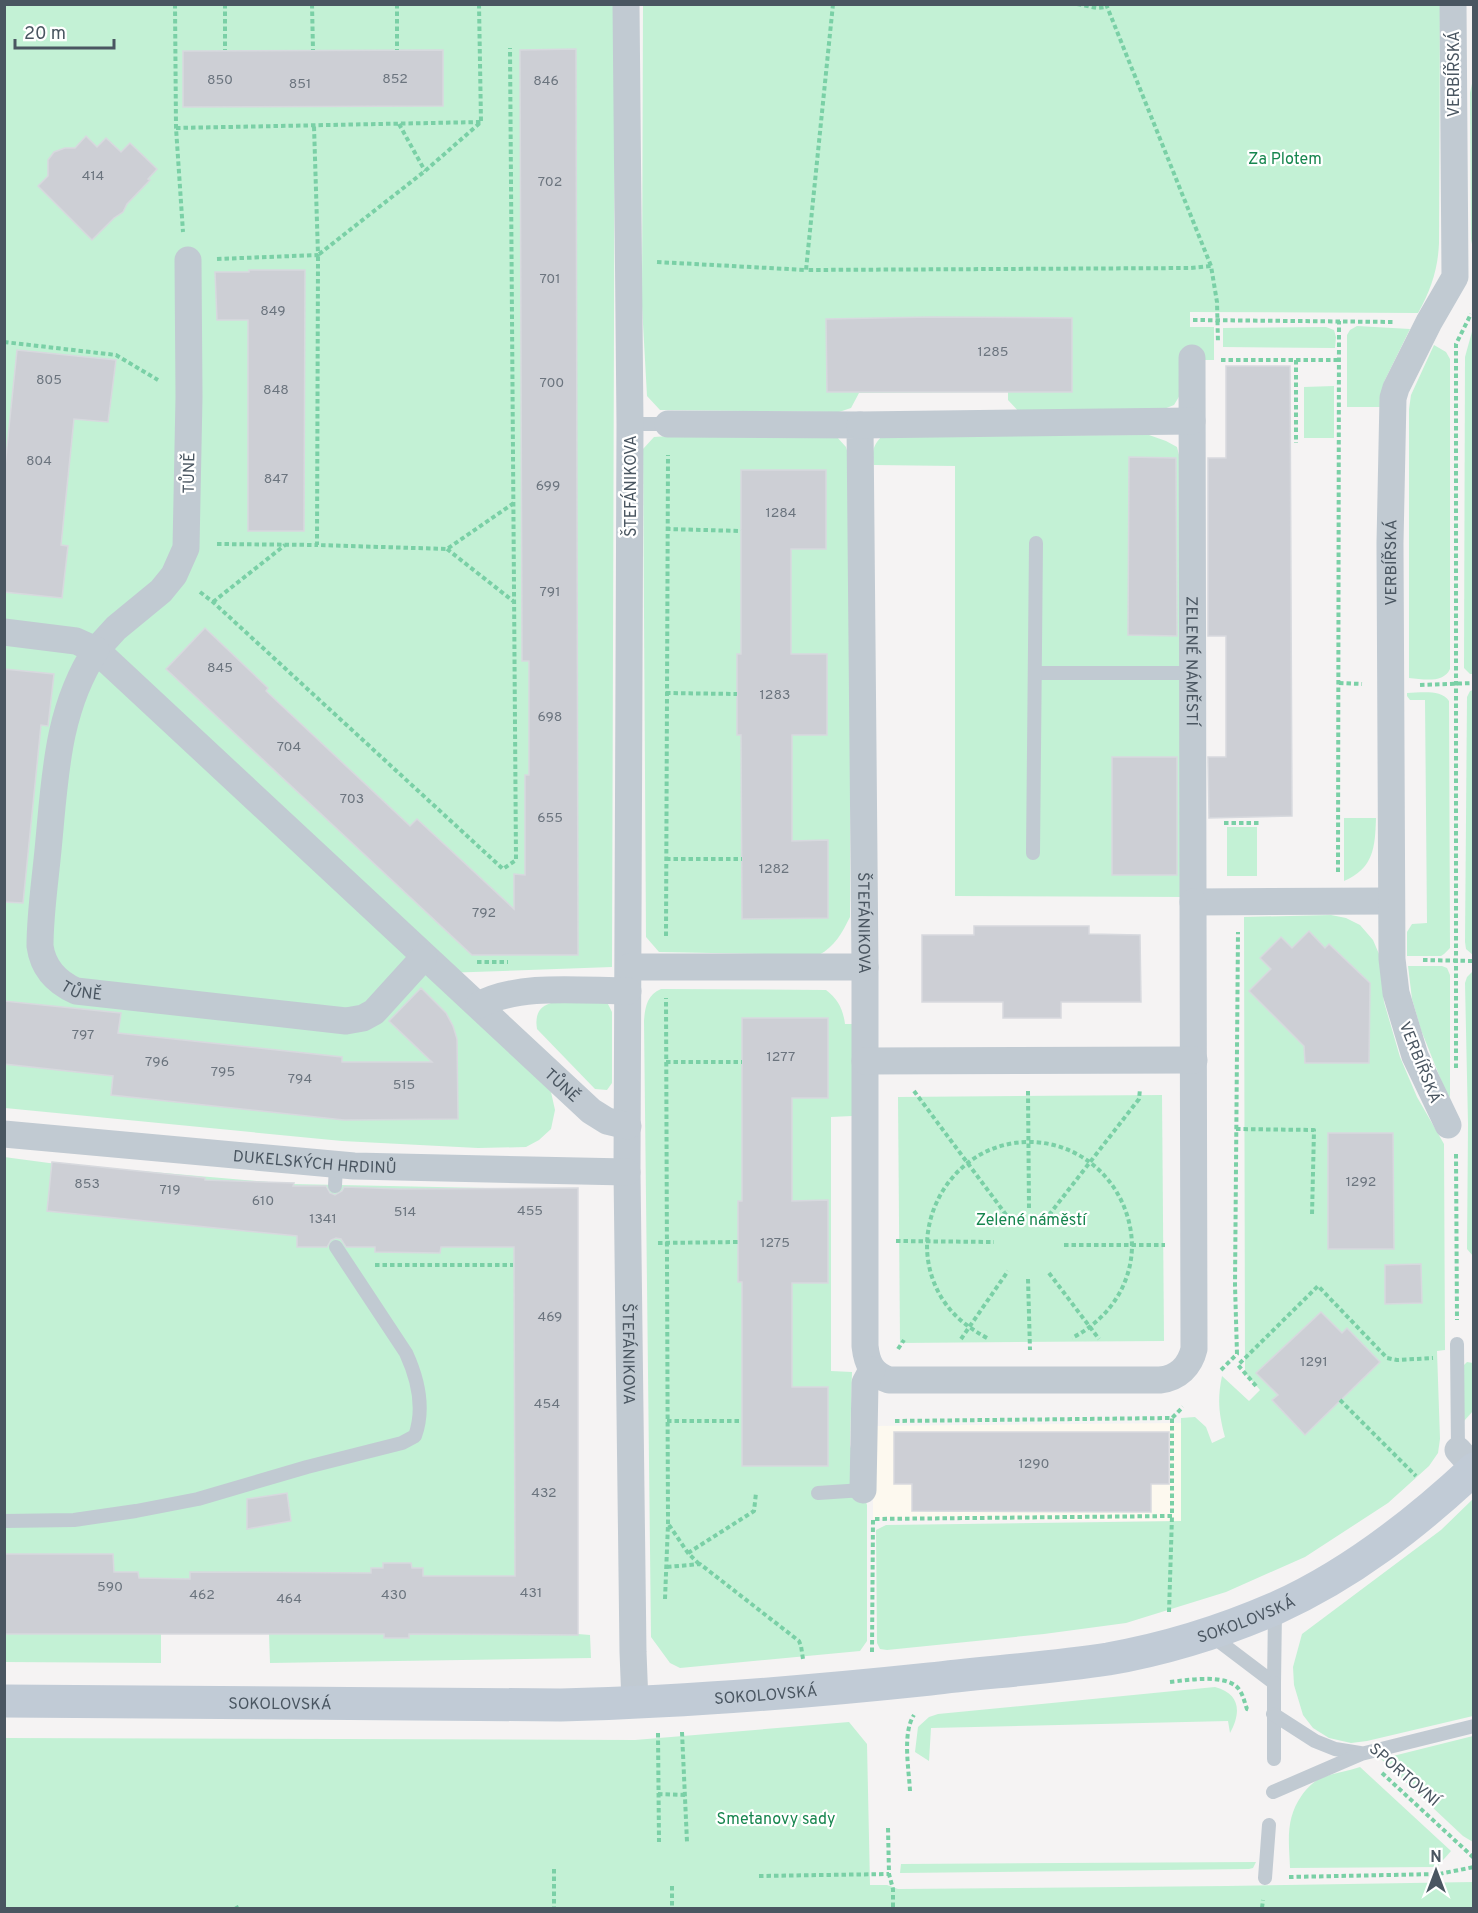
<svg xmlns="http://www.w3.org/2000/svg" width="1478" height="1913" font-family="Overpass,sans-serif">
<rect width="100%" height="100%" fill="#f5f3f3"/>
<polygon fill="#fdf9ef" points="1181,1423 1181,1521 873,1519 873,1426"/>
<g fill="#c3f1d5">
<polygon points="4,5 615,5 612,967 444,973 551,1092 555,1110 551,1129 539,1140 526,1147 478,1148 342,1141 5,1108"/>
<path d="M643,5h797l-1,238c-1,26 -8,47 -21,70l-228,-1v15h24v33h-13l-27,45 -10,4 -144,4 -12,-13v-8l-149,1 -8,15 -12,4 -179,-2 -13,-14 -5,-90z"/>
<polygon points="1473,79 1473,250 1471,239 1470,93"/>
<polygon points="1357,326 1410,329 1384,382 1380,407 1347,407 1347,335 1350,330"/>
<polygon points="1326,327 1334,330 1336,337 1335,348 1223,347 1223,328"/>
<polygon points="1473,328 1474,674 1470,674 1464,668 1465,357"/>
<path d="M1434,345l12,7 4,7v310c-7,15 -27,10 -41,9v-269l2,-14z"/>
<polygon points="1334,386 1334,438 1304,438 1304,387"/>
<path d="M684,435l152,1 10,11 5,17 -1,453c-8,16 -15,29 -31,38l-160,-3 -13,-15 -3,-488 11,-12z"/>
<path d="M1149,435l17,6 11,6 3,12 6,438 -231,-1v-430l-81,-1c-2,-12 -2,-18 7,-28l6,-1z"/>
<polygon points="1473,690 1474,690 1473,955 1466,949 1465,942 1467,697 1470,691"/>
<path d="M1407,693c13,0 34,-4 42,8l1,247 -6,6 -3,2h-34v-24l5,-8 15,-1 -2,-223h-15l-3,-4z"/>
<path d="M1344,818h32c-1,29 -2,50 -32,63z"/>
<rect x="1227" y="827" width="30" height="49"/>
<path d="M1331,915l15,3 14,7 13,15 6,14 5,48 16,55 17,40 27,47 1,206 -8,1 3,88 -2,14 -9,13 -41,37 -83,54 -79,35 -100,31 -82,11 -157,16 -7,-1 -3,-6 -1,-113 10,-5 295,-4v-103l14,-1 11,10 6,16 13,-6c-6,-23 -8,-37 -3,-61l27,25 11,-11 -15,-17 -1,-456z"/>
<polygon points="1408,966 1442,966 1447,968 1450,975 1450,1097 1447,1095 1421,1030 1412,999"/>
<polygon points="1473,971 1474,971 1473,1256 1467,1249 1468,1124 1465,983 1467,977"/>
<path d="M661,989l165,1c12,9 17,19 19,34h8l-1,92 -21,1v254l21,1 -2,73 17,60v136l-7,10 -180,17 -10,-5 -19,-26 -7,-616c1,-14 3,-26 17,-32z"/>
<path d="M603,1002l5,2 4,8v71l-5,7 -12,-1 -58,-60c-2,-13 1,-22 14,-26z"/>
<polygon points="1162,1095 1164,1341 900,1343 898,1097"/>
<polygon points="4,1157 49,1163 292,1184 576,1190 578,1634 590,1635 591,1658 270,1663 269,1634 161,1634 161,1663 5,1662"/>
<polygon points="1467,1362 1473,1363 1473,1411 1464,1421 1462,1367"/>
<polygon points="1473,1499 1473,1716 1367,1741 1351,1743 1329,1738 1313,1728 1303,1715 1294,1685 1293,1667 1302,1634 1441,1530"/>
<path d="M1215,1687c26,7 26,26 15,46l-2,-12 -297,7 -2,33 -14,-9 3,-25 11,-10 9,-3z"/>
<polygon points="849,1722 867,1744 870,1885 887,1885 898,1889 1227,1886 1473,1882 1473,1908 5,1908 5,1738 635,1740"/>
<polygon points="1473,1736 1474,1736 1473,1842 1463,1836 1381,1759"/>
<path d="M1360,1767l91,84 -14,16 -147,1c-1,-27 -5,-49 12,-73 6,-8 12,-14 21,-18 12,-4 25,-6 37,-10z"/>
<polygon points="1256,1862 1253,1868 1249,1869 900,1873 901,1864"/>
</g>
<g fill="#cdcfd5" stroke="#d7d9de" stroke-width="1.5">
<polygon points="576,49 578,955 472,955 166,669 205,628 268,688 266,691 410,826 417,819 514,909 514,874 525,875 525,775 529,775 529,661 522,661 520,50"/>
<polygon points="443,50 443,106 183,107 183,51"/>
<polygon points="86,136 97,147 106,138 121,152 130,143 157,169 148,179 150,180 127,204 123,212 114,218 92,240 38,186 48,176 48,160 54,152 65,148 75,148"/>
<polygon points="249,270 305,270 304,531 248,531 248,320 217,320 215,272 249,272"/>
<polygon points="931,317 1072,318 1072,392 827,392 826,319"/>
<polygon points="17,350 116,360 108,422 74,419 61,545 68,546 62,598 4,592 4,476"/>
<polygon points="1226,366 1290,366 1292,816 1209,818 1208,757 1226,757 1226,636 1208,636 1208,458 1226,458"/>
<polygon points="1129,457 1176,458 1177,636 1128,635"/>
<polygon points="741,470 826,470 826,549 791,549 791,654 827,654 827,735 792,735 792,841 828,840 828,918 742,919 741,735 737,735 737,654 741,654"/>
<polygon points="4,669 54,674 48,726 41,725 23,903 4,902"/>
<rect x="1112" y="757" width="65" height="118"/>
<polygon points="974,926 1089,926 1089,934 1140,935 1141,1002 1061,1002 1061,1018 1003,1018 1003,1002 922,1002 922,935 974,935"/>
<polygon points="1309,931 1325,948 1329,944 1370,983 1369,1063 1305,1063 1304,1046 1249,991 1271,969 1260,958 1281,937 1292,948"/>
<polygon points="421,988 446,1013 453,1026 457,1039 458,1119 344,1120 111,1095 113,1076 4,1064 4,1001 121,1013 118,1033 342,1057 342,1062 432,1062 389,1021"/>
<polygon points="742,1018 828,1018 828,1098 792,1098 792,1201 828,1200 828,1283 792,1283 792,1387 828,1387 828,1466 742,1466 742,1282 738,1282 738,1201 742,1201"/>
<polygon points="1328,1133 1393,1133 1394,1249 1328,1249"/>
<polygon points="52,1162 205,1178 205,1180 294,1183 293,1186 326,1186 330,1193 335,1195 342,1191 344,1187 400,1189 578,1188 578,1635 409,1634 409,1638 384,1638 384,1634 4,1634 4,1554 113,1554 114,1572 138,1572 139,1578 190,1579 190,1572 371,1573 371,1568 383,1568 383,1563 411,1563 412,1568 423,1568 423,1576 515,1576 514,1247 441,1247 440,1253 375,1252 375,1247 346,1247 341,1239 336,1238 331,1240 327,1247 297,1247 297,1236 47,1211"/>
<polygon points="1421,1264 1422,1303 1385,1304 1385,1265"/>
<polygon points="1321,1312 1342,1333 1347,1328 1380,1362 1305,1435 1272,1400 1278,1395 1256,1373"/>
<polygon points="894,1432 1169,1432 1169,1484 1151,1484 1151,1512 912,1511 912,1484 894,1484"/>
<polygon points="287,1493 291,1521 247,1529 247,1499"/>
</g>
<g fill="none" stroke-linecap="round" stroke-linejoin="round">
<g stroke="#7ad0a6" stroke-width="4" stroke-dasharray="4.5 3" stroke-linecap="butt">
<polyline points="175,4 176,128 183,232"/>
<polyline points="225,4 225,50"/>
<polyline points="312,4 313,50"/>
<polyline points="397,4 397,50"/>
<polyline points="479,4 481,122 425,171 318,255 317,545 447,549 514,503"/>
<polyline points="833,4 806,270 1190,268 1211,266"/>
<polyline points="1077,4 1097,8 1106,7"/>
<polyline points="1106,4 1211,266 1217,302 1218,343"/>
<polyline points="399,124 425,171"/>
<polyline points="176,128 481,122"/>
<polyline points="217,259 318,255 314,126"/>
<polyline points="657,262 806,270"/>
<polyline points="1193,320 1394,322"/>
<polyline points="4,342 116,355 158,380"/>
<polyline points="1221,360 1339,360"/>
<polyline points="1296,360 1296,443"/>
<polyline points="666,529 741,531"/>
<polyline points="217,544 317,545"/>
<polyline points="447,549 513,601"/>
<polyline points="200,592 213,602 503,869 516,860 510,48"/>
<polyline points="213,602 285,545"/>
<polyline points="1339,683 1362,684"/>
<polyline points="1420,685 1474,683"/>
<polyline points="666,693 737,694"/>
<polyline points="1224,823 1260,823"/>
<polyline points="666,859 742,859"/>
<polyline points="1338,872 1339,321"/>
<polyline points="666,936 668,455"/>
<polyline points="1423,960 1474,961"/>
<polyline points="477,962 508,962"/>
<polyline points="666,1062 742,1062"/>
<polyline points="1456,1068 1456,344 1471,314"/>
<polyline points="914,1091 1007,1216"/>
<polyline points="1028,1091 1029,1209"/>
<polyline points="1236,1129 1314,1130 1312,1215"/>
<polyline points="1456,1154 1457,1320"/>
<polyline points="1049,1215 1139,1099 1140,1089"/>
<polyline points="896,1241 994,1242"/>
<polyline points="658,1243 738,1242"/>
<polyline points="1064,1245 1165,1245"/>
<polyline points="375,1265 513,1265"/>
<polyline points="1049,1273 1099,1339"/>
<polyline points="1028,1279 1030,1350"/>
<path d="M987,1338c-18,-10 -33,-21 -44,-38 -43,-67 6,-158 86,-158 26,0 51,10 70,28 21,20 33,48 33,77 -1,40 -25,73 -60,91"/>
<polyline points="961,1339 1008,1271"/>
<polyline points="898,1349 904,1340"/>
<polyline points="1221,1370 1237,1354 1235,1285 1238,932"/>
<polyline points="1256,1386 1238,1365 1318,1286 1387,1358 1397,1360 1433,1358"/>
<polyline points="1340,1400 1416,1476"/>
<polyline points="667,1421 742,1421"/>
<polyline points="895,1421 1172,1418 1183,1407"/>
<polyline points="669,1525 688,1553 699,1564"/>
<polyline points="688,1553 754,1511 756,1493"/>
<polyline points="667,1567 700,1564 799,1641 801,1646 803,1659"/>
<polyline points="665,1599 668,1524 666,998"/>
<polyline points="1169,1612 1172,1516"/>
<polyline points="872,1652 873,1519 1172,1516 1172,1418"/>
<path d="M1170,1682c18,-2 53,-8 67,5 6,6 7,14 10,22l3,1"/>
<polyline points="682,1732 687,1842"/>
<polyline points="658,1733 659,1842"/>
<polyline points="1382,1773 1474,1858"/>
<path d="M910,1791c-1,-21 -8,-58 4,-76"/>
<polyline points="658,1794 685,1795"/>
<polyline points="888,1828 889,1874 893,1889 893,1908"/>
<polyline points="554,1869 554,1908"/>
<polyline points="759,1876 889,1874"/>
<polyline points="1289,1877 1439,1874 1474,1867"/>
<polyline points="672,1886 672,1908"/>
<polyline points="236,1906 237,1908"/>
<polyline points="1262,1908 1263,1900"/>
</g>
<g stroke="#c1cad2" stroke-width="14">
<polyline points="630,424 668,424"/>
<polyline points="1035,673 1193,673"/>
<polyline points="1033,853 1036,543"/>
<polyline points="335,1186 336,1165"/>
<polyline points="1457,1344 1458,1450"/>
<polyline points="818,1493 863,1490"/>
<path d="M4,1521l70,-1 62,-9 62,-12 109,-32 95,-24 13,-7c10,-28 3,-57 -9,-83l-70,-106"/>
<polyline points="1212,1636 1274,1683 1275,1610"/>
<polyline points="1274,1683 1274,1759"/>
<polyline points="1273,1714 1315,1741 1335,1749 1360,1753"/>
<polyline points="1273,1792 1361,1754 1474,1726"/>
<polyline points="1265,1878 1269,1825"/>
</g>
<g stroke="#c1cad2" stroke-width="27">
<path id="s1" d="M626,4l4,420 -3,748 6,480 2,51"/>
<path id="s2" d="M188,260l1,137 -3,151 -12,27 -13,16 -45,37 -20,22 495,461 16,10 21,5"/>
<path id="s3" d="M1192,358l1,544 197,-1"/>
<path id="s4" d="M668,424l192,1 5,542v379c2,18 7,28 24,34h271c18,-2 30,-14 34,-31l-1,-447"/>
<polyline points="860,425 1192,421"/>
<path id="s5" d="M4,632l72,9 20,9c-40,61 -41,130 -48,200 -3,32 -8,64 -8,96 3,22 16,36 36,45l270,30 17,-3 11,-6 50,-55"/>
<polyline points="629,967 865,967"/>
<path d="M479,1005c40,-22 104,-14 149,-14"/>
<polyline points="865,1061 1194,1060"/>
<path id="s6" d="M1448,1125l-33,-69 -19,-63 -4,-34 -2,-416 3,-145 3,-10 33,-66 26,-45 -2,-273"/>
<path id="s7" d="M4,1134l350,32 273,6"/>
<polyline points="1458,1450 1474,1468"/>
<polyline points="863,1490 865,1383 872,1370"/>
</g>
<path stroke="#c1cbd6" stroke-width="33" id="s8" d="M4,1701l557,4c123,-3 246,-13 369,-26 59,-7 119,-11 178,-20 57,-10 115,-28 168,-51 74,-33 139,-84 198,-139"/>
</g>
<g text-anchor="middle" stroke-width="4.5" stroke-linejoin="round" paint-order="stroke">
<g font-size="14" fill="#6b747e">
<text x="395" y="83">852</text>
<text x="220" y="84">850</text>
<text x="546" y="85">846</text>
<text x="300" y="88">851</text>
<text x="93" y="180">414</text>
<text x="550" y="186">702</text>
<text x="550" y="283">701</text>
<text x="273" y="315">849</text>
<text x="993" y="356">1285</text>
<text x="49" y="384">805</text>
<text x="552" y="387">700</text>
<text x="276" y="394">848</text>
<text x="39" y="465">804</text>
<text x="276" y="483">847</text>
<text x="548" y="490">699</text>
<text x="781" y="517">1284</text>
<text x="550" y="596">791</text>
<text x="220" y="672">845</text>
<text x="775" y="699">1283</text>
<text x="550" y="721">698</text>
<text x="289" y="751">704</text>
<text x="352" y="803">703</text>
<text x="550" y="822">655</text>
<text x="774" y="873">1282</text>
<text x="484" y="917">792</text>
<text x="83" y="1039">797</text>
<text x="781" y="1061">1277</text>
<text x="157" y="1066">796</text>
<text x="223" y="1076">795</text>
<text x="300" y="1083">794</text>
<text x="404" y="1089">515</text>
<text x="1361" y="1186">1292</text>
<text x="87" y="1188">853</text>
<text x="170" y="1194">719</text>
<text x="263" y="1205">610</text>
<text x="530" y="1215">455</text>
<text x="405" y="1216">514</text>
<text x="323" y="1223">1341</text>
<text x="775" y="1247">1275</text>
<text x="550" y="1321">469</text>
<text x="1314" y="1366">1291</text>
<text x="547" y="1408">454</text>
<text x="1034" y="1468">1290</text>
<text x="544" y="1497">432</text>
<text x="110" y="1591">590</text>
<text x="531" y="1597">431</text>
<text x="202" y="1599">462</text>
<text x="394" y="1599">430</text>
<text x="289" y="1603">464</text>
</g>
<g font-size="16" fill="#4a5661" stroke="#fff">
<text transform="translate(1453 74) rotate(-90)" y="6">VERBÍŘSKÁ</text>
<text transform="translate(188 473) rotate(-89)" y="6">TŮNĚ</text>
<text transform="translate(630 486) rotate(-90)" y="6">ŠTEFÁNIKOVA</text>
<text dy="6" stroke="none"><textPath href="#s6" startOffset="573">VERBÍŘSKÁ</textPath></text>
<text dy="6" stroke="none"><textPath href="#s3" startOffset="303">ZELENÉ NÁMĚSTÍ</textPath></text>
<text dy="6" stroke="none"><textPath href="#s4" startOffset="690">ŠTEFÁNIKOVA</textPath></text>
<text dy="6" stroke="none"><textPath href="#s5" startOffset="465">TŮNĚ</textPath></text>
<text transform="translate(1421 1062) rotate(68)" y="6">VERBÍŘSKÁ</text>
<text dy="6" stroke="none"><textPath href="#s2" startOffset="1064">TŮNĚ</textPath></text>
<text dy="6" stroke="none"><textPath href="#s7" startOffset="312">DUKELSKÝCH HRDINŮ</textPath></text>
<text dy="6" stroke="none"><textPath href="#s1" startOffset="1350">ŠTEFÁNIKOVA</textPath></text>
<text dy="6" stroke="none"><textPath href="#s8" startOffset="1250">SOKOLOVSKÁ</textPath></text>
<text dy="6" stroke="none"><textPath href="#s8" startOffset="762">SOKOLOVSKÁ</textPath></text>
<text dy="6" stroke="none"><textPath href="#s8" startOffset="276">SOKOLOVSKÁ</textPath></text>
<text transform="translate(1405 1774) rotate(41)" y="6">SPORTOVNÍ</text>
</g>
<g font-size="16" fill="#17864f" stroke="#fff">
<text x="1285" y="164">Za Plotem</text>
<text x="1031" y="1225">Zelené náměstí</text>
<text x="776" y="1824">Smetanovy sady</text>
</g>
</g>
<rect width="1478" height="1913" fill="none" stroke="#4a5661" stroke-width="12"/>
<g transform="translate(1436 1871)" stroke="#ffffff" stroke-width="4.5" paint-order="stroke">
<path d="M0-4.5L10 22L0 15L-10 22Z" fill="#4a5661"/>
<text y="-9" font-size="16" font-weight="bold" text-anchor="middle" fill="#4a5661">N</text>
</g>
<path d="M15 39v9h99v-9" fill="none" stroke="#4a5661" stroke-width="3"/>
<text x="24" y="39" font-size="18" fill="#4a5661" stroke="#ffffff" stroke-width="4.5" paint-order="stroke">20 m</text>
</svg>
